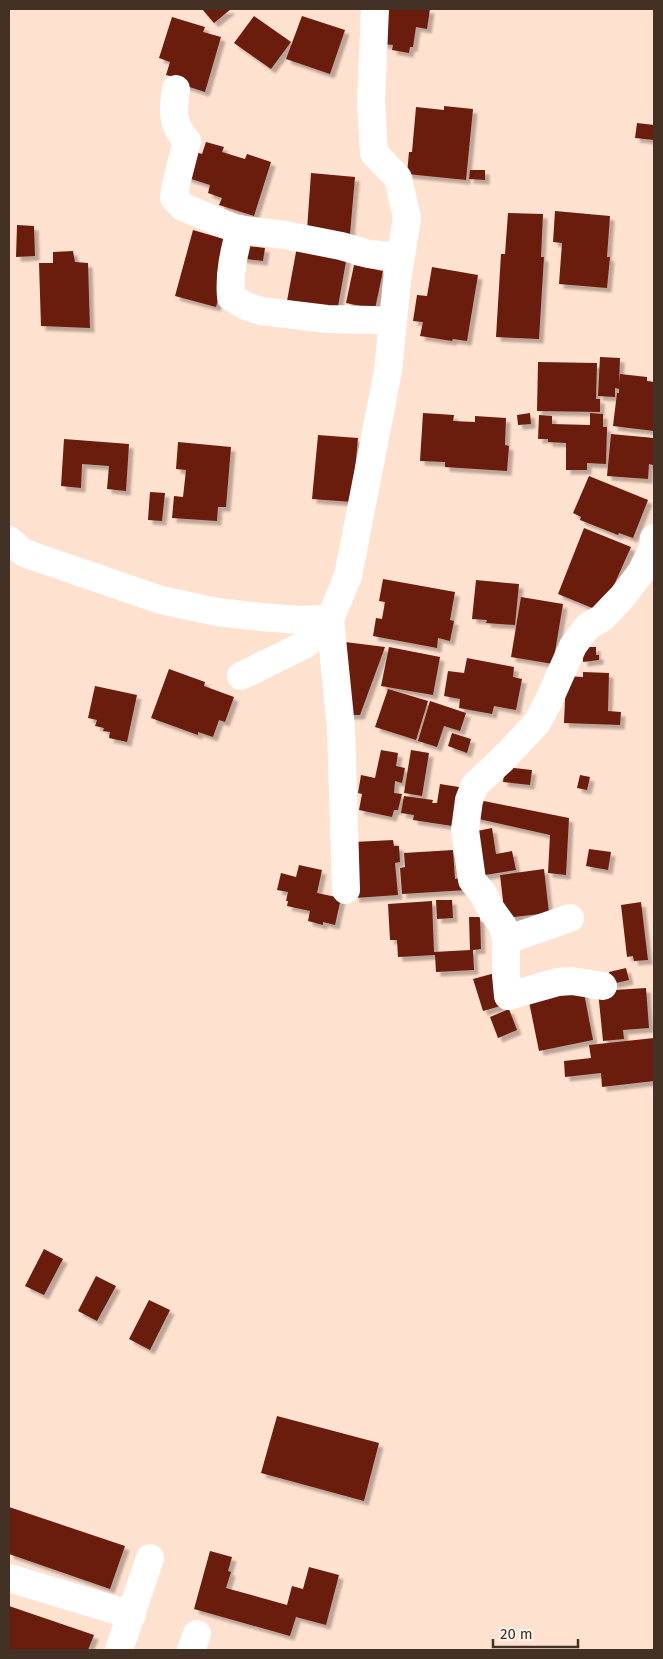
<svg xmlns="http://www.w3.org/2000/svg" width="663" height="1659" font-family="'Fira Sans',sans-serif">
<defs>
<filter id="shadow"><feDropShadow dx="4.5" dy="4.5" stdDeviation="1" flood-color="#0004"/></filter>
</defs>
<rect width="100%" height="100%" fill="#ffe1cf"/>
<g fill="#6a1c0f" filter="url(#shadow)">
<polygon points="202,9 231,9 214,23"/>
<polygon points="387,9 430,9 427,29 416,27 413,47 410,47 409,53 392,50 393,45 382,44"/>
<polygon points="254,16 291,42 271,69 234,43"/>
<polygon points="302,16 345,30 330,74 286,59"/>
<polygon points="172,17 205,27 203,32 221,37 205,92 177,83 178,78 166,75 170,62 159,58"/>
<polygon points="444,106 473,109 466,180 407,174 409,152 412,152 416,107 444,110"/>
<polygon points="637,123 654,125 654,140 635,138"/>
<polygon points="206,142 224,147 222,152 245,159 247,154 271,162 254,216 219,205 222,198 208,193 210,185 185,177 193,151 202,154"/>
<polygon points="470,170 485,170 485,180 469,179"/>
<polygon points="311,173 355,177 350,234 307,230"/>
<polygon points="555,211 610,216 607,257 610,257 607,288 559,284 562,243 553,242"/>
<polygon points="508,213 543,214 541,257 544,257 539,339 496,337 501,254 505,254"/>
<polygon points="17,225 34,226 35,256 16,257"/>
<polygon points="193,230 234,242 216,307 175,296"/>
<polygon points="298,241 348,250 336,318 287,301"/>
<polygon points="240,245 265,248 263,261 238,258"/>
<polygon points="73,251 75,262 88,263 90,328 41,326 39,263 53,263 53,252"/>
<polygon points="354,265 383,271 375,309 346,303"/>
<polygon points="432,267 478,275 467,341 453,339 452,341 420,336 423,322 413,321 417,295 427,296"/>
<polygon points="600,357 620,358 619,384 620,374 647,377 647,381 654,382 654,431 613,426 617,393 619,393 619,389 615,388 615,397 598,396"/>
<polygon points="538,362 597,363 596,399 600,399 600,412 537,411"/>
<polygon points="423,413 454,415 453,421 475,422 475,416 506,418 505,445 509,446 507,471 445,467 445,462 420,461"/>
<polygon points="530,413 531,424 518,425 517,415"/>
<polygon points="590,413 603,414 603,427 607,427 606,464 587,463 587,470 566,470 566,443 548,442 548,439 538,439 539,415 552,416 552,424 590,425"/>
<polygon points="611,434 654,438 653,465 649,464 648,479 607,476"/>
<polygon points="318,435 358,438 352,502 312,499"/>
<polygon points="64,439 129,444 126,491 107,489 109,466 82,464 81,488 61,486"/>
<polygon points="178,442 231,447 226,507 218,507 217,521 172,518 174,496 183,497 186,470 176,469"/>
<polygon points="589,476 648,500 633,538 619,533 618,535 580,520 581,517 573,513"/>
<polygon points="150,492 165,493 162,521 148,520"/>
<polygon points="584,528 631,547 602,612 558,594"/>
<polygon points="383,579 455,592 450,620 454,621 450,641 438,638 437,648 373,636 376,618 382,619 385,602 379,601"/>
<polygon points="476,580 519,584 515,625 486,623 487,620 472,619"/>
<polygon points="521,597 563,604 553,664 511,657"/>
<polygon points="345,642 385,647 360,715 348,715"/>
<polygon points="389,647 440,657 433,695 381,686"/>
<polygon points="583,647 596,647 596,655 599,655 599,660 583,662"/>
<polygon points="467,658 514,667 513,677 522,679 516,710 494,706 492,714 459,708 460,699 444,696 448,671 464,673"/>
<polygon points="169,669 205,682 204,686 234,697 225,722 219,720 213,737 198,732 198,735 151,718"/>
<polygon points="583,672 609,673 608,711 621,712 620,725 564,723 566,676 583,677"/>
<polygon points="95,686 137,695 127,742 109,738 110,732 103,731 104,728 95,726 97,720 88,718"/>
<polygon points="388,689 428,701 416,740 375,727"/>
<polygon points="430,701 466,713 460,731 444,726 437,747 418,741"/>
<polygon points="452,733 471,739 467,753 448,746"/>
<polygon points="381,750 398,753 396,766 405,768 402,783 395,781 394,793 402,794 398,810 394,810 392,817 359,810 362,794 358,793 361,775 375,778"/>
<polygon points="411,750 429,753 422,796 404,793"/>
<polygon points="505,767 532,770 530,785 503,782"/>
<polygon points="580,775 590,777 587,790 577,788"/>
<polygon points="440,784 465,788 459,827 413,820 414,815 401,813 404,796 433,800 432,803 437,803"/>
<polygon points="474,799 569,818 566,875 548,873 550,835 470,817"/>
<polygon points="492,828 496,854 512,851 516,870 479,876 472,832"/>
<polygon points="393,840 394,846 399,846 400,862 395,863 398,895 355,898 354,842"/>
<polygon points="589,849 611,852 608,870 586,866"/>
<polygon points="453,850 455,879 466,877 467,890 402,894 400,868 405,867 404,853"/>
<polygon points="299,865 322,870 317,893 341,898 335,925 323,922 323,925 308,921 310,911 287,906 288,901 286,901 288,892 277,890 281,873 296,877"/>
<polygon points="544,869 549,913 505,918 500,875"/>
<polygon points="436,900 452,900 453,918 437,919"/>
<polygon points="432,901 434,952 470,950 469,917 480,917 481,949 473,950 474,970 436,972 435,955 398,957 397,940 390,940 388,904"/>
<polygon points="641,902 648,960 634,961 633,956 627,957 621,905"/>
<polygon points="626,968 629,980 612,984 609,972"/>
<polygon points="495,973 504,1005 483,1011 473,979"/>
<polygon points="583,988 593,1040 539,1051 528,997"/>
<polygon points="646,988 649,1028 623,1030 624,1039 603,1041 598,991"/>
<polygon points="509,1009 517,1030 498,1038 490,1017"/>
<polygon points="654,1038 654,1081 602,1087 601,1073 565,1077 564,1061 591,1058 589,1045"/>
<polygon points="44,1249 63,1259 44,1295 25,1286"/>
<polygon points="96,1276 116,1286 97,1321 78,1311"/>
<polygon points="149,1300 170,1310 150,1350 129,1339"/>
<polygon points="277,1416 379,1443 364,1501 261,1473"/>
<polygon points="9,1507 125,1546 110,1589 9,1554"/>
<polygon points="210,1551 232,1557 228,1571 231,1572 226,1588 287,1605 292,1586 303,1589 309,1567 339,1575 326,1625 296,1617 290,1636 194,1609"/>
<polygon points="9,1606 94,1635 88,1650 9,1650"/>
</g>
<g fill="none" stroke-linecap="round" stroke-linejoin="round">
<g stroke="#fff" stroke-width="28">
<path d="M176,89c-3,21 -5,35 11,52l-11,43 -2,14 9,9 53,22 49,6 56,11 28,8 32,3"/>
<path d="M240,229c-6,24 -11,44 -9,68l15,9 15,5 66,8 46,1 20,2"/>
<polyline points="9,540 24,553 161,600 217,612 261,617 298,620 330,619 341,728 346,890"/>
<polyline points="241,676 306,644 330,619 348,576 388,371 397,281 407,218 398,178 374,153 371,101 375,9"/>
<polyline points="506,940 570,918"/>
<polyline points="603,986 572,981 558,982 508,996 506,975 506,940 503,926 490,908 484,895 472,880 465,830 469,800 475,785 503,759 537,723 549,700 573,646 587,627 602,618 623,596 642,571 653,548 654,538"/>
<polyline points="9,1578 132,1615"/>
<polyline points="119,1650 150,1558"/>
<polyline points="191,1650 197,1634"/>
</g>
</g>
<rect width="663" height="1659" fill="none" stroke="#443126" stroke-width="20"/>
<path d="M493 1639v8h85v-8" fill="none" stroke="#443126" stroke-width="2.5"/>
<text x="500" y="1639" font-size="15" fill="#443126" stroke="#fdf2ec" stroke-width="4" paint-order="stroke">20 m</text>
</svg>
